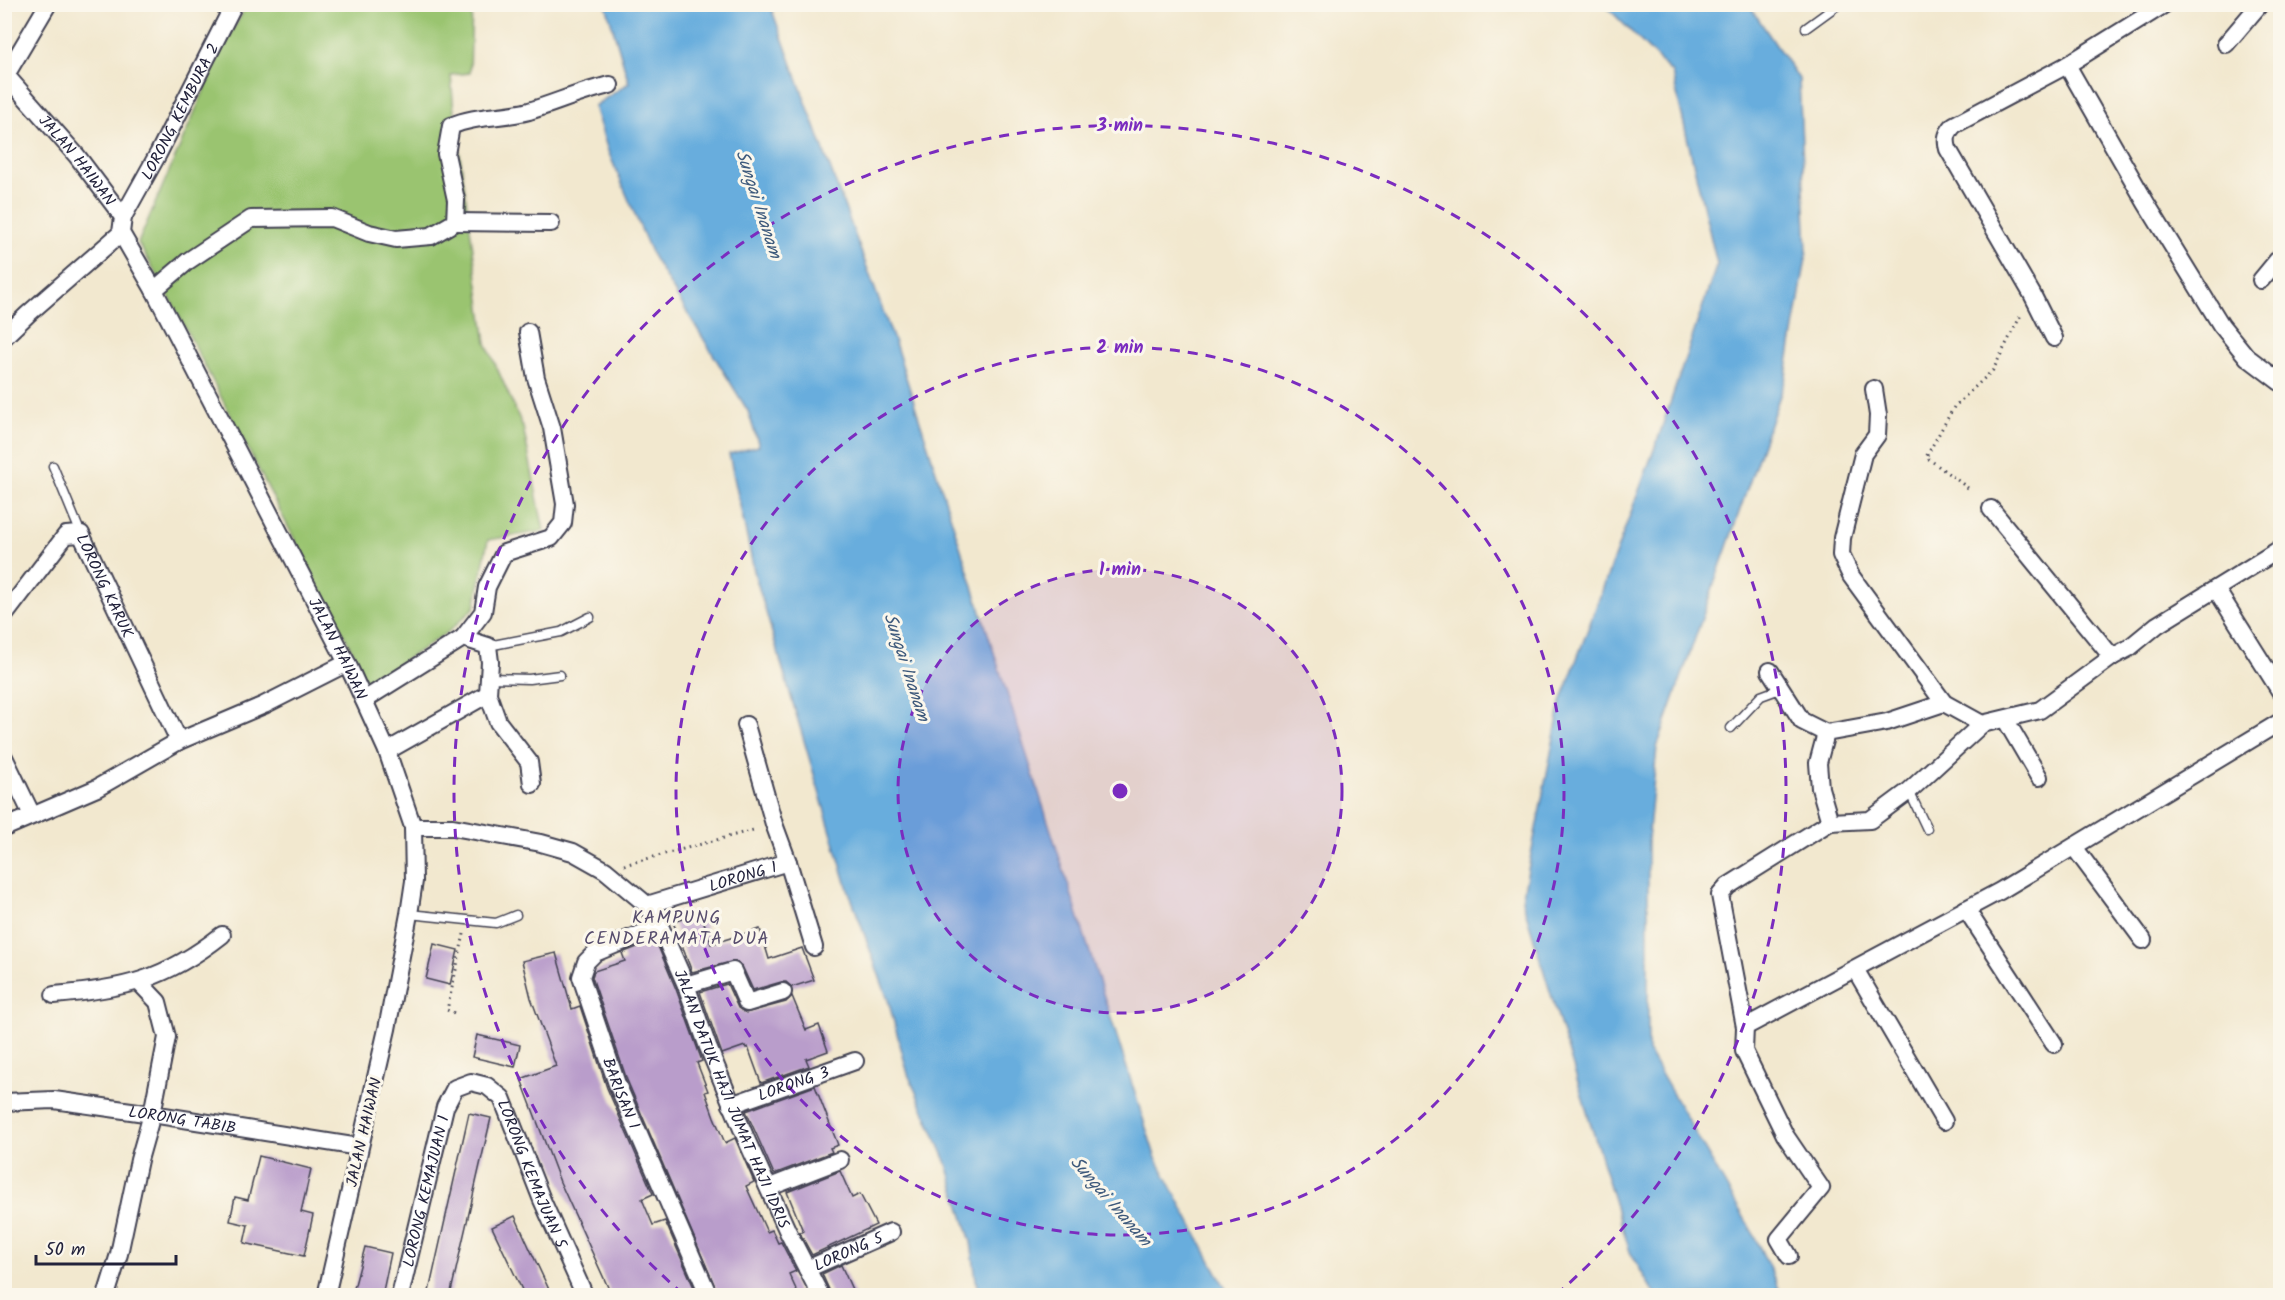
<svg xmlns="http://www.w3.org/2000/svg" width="2285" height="1300" font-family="Kalam,sans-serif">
<rect width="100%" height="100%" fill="#fbf7ec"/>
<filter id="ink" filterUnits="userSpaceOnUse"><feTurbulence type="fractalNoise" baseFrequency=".0167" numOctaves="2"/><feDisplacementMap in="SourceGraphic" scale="12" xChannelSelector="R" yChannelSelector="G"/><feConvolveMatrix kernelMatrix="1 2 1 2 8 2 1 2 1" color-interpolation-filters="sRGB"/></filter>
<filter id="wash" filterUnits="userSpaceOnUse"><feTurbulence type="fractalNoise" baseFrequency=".008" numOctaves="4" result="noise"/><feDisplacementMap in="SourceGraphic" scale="24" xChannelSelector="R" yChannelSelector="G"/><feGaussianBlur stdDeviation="1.35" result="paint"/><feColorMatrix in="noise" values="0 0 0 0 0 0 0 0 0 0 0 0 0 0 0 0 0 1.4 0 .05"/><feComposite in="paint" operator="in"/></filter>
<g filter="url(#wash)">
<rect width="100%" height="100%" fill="#f2e8cf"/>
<polygon fill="#9ac470" stroke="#5e7356" stroke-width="1.5" points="247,5 472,5 470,73 451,75 454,113 486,343 523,427 544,531 488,540 475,607 448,632 382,675 363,695 357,660 163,285 138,243 222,49"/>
<g fill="#67addd" stroke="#44688c" stroke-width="1.5">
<polygon points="606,5 770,5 896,346 1155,1156 1229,1295 978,1295 971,1242 946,1161 908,1074 888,1000 847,886 755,575 729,454 759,446 748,411 653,257 608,151 594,106 629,83"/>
<polygon points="1605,5 1749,5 1799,79 1807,252 1785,381 1657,747 1648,840 1648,1051 1753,1233 1782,1295 1655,1295 1630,1252 1522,900 1561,702 1659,436 1717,264 1672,73"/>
</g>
<g id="blocks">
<g fill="#b99dcb">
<polygon points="701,913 711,944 760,929 769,959 802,948 814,980 792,987 786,982 781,982 753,990 742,966 734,961 692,972 673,922"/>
<polygon points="650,942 657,944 676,989 702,1061 697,1063 708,1091 705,1092 714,1117 725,1143 735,1138 754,1182 746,1186 767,1232 772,1230 778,1243 781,1242 796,1271 789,1274 799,1296 719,1296 627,1080 592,977 594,971 625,961 622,953"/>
<polygon points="434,944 458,950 450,985 426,979"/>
<polygon points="556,953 572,1009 580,1006 607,1088 653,1194 642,1199 653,1225 665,1221 695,1290 680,1296 612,1296 560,1182 521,1079 556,1066 531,998 522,961"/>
<polygon points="727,984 738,1008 746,1013 786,1002 792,996 806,1030 819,1025 828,1051 806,1059 809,1066 761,1083 748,1047 746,1048 745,1046 722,1054 700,992"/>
<polygon points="477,1035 520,1045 515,1067 472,1057"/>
<polygon points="815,1086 838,1145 830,1148 832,1152 774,1174 746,1111"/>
<polygon points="469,1113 491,1118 480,1165 450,1296 428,1296"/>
<polygon points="259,1156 311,1169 301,1212 313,1215 304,1256 244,1243 248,1225 230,1221 235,1197 248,1200"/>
<polygon points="840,1171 852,1198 860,1194 876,1225 812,1255 800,1233 803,1231 787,1192"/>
<polygon points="515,1216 530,1249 552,1296 525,1296 492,1227"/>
<polygon points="365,1247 391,1253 382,1296 352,1296"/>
<polygon points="841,1265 855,1296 832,1296 822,1274"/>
</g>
</g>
</g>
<g filter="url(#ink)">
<use href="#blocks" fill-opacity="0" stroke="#414051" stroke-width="1.5"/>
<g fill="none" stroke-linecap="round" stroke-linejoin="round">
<defs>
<g id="lane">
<polyline points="1806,28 1839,4"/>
<polyline points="53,466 81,534"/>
<polyline points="488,646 561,632 590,617"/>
<polyline points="489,678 529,679 560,675"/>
<polyline points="1731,728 1761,696 1780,689"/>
<polyline points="1909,791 1927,829"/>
<polyline points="409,914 496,923 516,915"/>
</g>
<g id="street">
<polyline points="2226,44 2260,4"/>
<polyline points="2067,65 2146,203 2221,325 2247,357 2280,382"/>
<path id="s1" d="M4,73l73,83 46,61 -2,16 33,57 193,373 40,88 26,76 1,54 -5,33 -22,115 -61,267"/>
<polyline points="6,75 48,4"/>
<path id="s2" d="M123,217l35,-63 76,-150"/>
<polyline points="455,222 551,223"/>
<polyline points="2261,280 2280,257"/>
<path d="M154,290l34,-29 63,-42 81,-1 37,15 27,6 35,-3 24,-14 1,-22 -10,-46 5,-28c24,-11 52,-8 78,-15 27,-8 53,-20 81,-26"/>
<polyline points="4,337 28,314 121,233"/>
<path d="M2054,338l-22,-44 -84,-145c-3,-11 -1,-16 6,-24l113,-60 98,-61"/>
<polyline points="1874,389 1878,415 1877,435 1863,454 1842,538 1841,555 1851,576 1944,703 1982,724 2040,710 2112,657 2129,648 2157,625 2280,549"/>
<polyline points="1991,509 2112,657"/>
<polyline points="2216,589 2280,691"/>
<path id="s3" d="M4,616l62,-81 15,-1 98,207"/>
<polyline points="463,638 488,646 490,662 488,694 498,722 529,762 532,784"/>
<polyline points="1770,671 1802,721 1826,733"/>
<polyline points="364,700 463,638 483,612 487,587 504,553 551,538 563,523 565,504 552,428 536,378 528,332"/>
<polyline points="1944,703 1887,722 1826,733 1818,763 1820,788 1830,822 1870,820 1909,791 1982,724"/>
<polyline points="2005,719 2039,777"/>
<polyline points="746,725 774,824 788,862"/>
<polyline points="387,751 488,694"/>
<polyline points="4,757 32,815"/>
<polyline points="1830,822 1728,886 1720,895 1745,1027 2000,891 2280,722"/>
<path id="s4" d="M413,827h40l88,16 32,9 32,18 42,35 13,21 26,59 22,62 39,94 41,91 33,64"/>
<polyline points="4,828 97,788 179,741 264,705 347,663"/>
<polyline points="2074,847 2143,940"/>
<path id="s5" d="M647,905l141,-43 26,85"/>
<polyline points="1966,909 2054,1044"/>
<path id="s6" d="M660,926l-65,27 -9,9 -5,15 36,107 92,212"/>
<polyline points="1855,969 1944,1121"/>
<polyline points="686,985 733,971 747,1003 783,992"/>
<path d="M54,995c70,-6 111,-15 168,-60"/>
<polyline points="1745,1027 1744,1051 1785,1135 1821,1188 1779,1239 1789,1256"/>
<path id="s7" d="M4,1102l50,-2 98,14 207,33"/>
<path id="s8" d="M731,1105l124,-44"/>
<polyline points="770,1187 840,1160"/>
<path id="s9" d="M807,1269l84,-37"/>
<polyline points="106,1296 119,1254 139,1160 152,1114 167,1037 158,1002 139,982"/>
<path id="s10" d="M400,1296l45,-189 10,-19 16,-6 16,4 15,12 40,102 43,96"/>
</g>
</defs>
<use href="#lane" stroke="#414051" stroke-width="11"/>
<use href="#street" stroke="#414051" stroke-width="20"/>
<g stroke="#414051" stroke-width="3" stroke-dasharray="1.5 4.5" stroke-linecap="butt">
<polyline points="1968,488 1926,457 1954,407 1993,370 2022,313"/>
<polyline points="624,865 757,829"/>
<polyline points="454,1013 447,1010 464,934"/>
</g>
<use href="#lane" stroke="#fff" stroke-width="8"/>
<use href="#street" stroke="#fff" stroke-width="16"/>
</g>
</g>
<circle cx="1120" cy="791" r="222" fill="#7b2cbf" fill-opacity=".12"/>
<g fill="none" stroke="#7b2cbf" stroke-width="3" stroke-dasharray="10 8">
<circle cx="1120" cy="791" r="222"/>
<circle cx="1120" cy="791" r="444"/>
<path d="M683 1294A666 666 0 1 1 1557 1294"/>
</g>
<g text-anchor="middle" stroke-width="6" stroke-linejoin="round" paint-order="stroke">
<g font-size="16" fill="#22223b" stroke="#fbf7ec">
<text dy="6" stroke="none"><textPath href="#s2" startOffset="120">LORONG KEMBURA 2</textPath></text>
<text dy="6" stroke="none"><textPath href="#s1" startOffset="114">JALAN HAIWAN</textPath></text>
<text dy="6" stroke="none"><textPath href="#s3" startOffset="174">LORONG KARUK</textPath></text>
<text dy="6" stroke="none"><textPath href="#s1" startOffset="672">JALAN HAIWAN</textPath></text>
<text dy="6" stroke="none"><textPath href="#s5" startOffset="100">LORONG 1</textPath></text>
<text dy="6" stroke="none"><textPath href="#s8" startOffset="66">LORONG 3</textPath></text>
<text dy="6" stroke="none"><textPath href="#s6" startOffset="222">BARISAN 1</textPath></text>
<text dy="6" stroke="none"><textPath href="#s4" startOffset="466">JALAN DATUK HAJI JUMAT HAJI IDRIS</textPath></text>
<text dy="6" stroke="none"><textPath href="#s7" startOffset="180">LORONG TABIB</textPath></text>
<text transform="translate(363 1132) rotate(-77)" y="6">JALAN HAIWAN</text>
<text dy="6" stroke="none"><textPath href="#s10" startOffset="350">LORONG KEMAJUAN 5</textPath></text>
<text dy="6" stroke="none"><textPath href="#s10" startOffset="108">LORONG KEMAJUAN 1</textPath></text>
<text dy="6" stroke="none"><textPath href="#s9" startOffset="45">LORONG 5</textPath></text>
</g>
<g font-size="18" font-style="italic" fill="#3e5a7c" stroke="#fbf7ec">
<text transform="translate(759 204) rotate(72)" y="6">Sungai Inanam</text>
<text transform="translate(907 667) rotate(72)" y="6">Sungai Inanam</text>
<text transform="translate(1111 1201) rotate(49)" y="6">Sungai Inanam</text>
</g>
<g font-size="18" letter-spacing="1.5" fill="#574d6d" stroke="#fbf7ec">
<text x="677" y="923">KAMPUNG<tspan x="677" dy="21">CENDERAMATA DUA</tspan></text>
</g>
</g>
<circle cx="1120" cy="791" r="9" fill="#7b2cbf" stroke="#fbf7ec" stroke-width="3"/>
<g font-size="18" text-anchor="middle" font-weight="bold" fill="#7b2cbf" stroke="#fbf7ec" stroke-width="6" stroke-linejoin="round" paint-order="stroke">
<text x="1120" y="131">3 min</text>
<text x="1120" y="353">2 min</text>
<text x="1120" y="575">1 min</text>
</g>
<rect width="2285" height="1300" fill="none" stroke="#fbf7ec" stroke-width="24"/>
<path d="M36 1255v9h140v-9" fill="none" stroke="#22223b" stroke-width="3"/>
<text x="45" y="1255" font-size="18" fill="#22223b" stroke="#fbf7ec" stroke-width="4.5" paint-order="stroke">50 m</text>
</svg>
